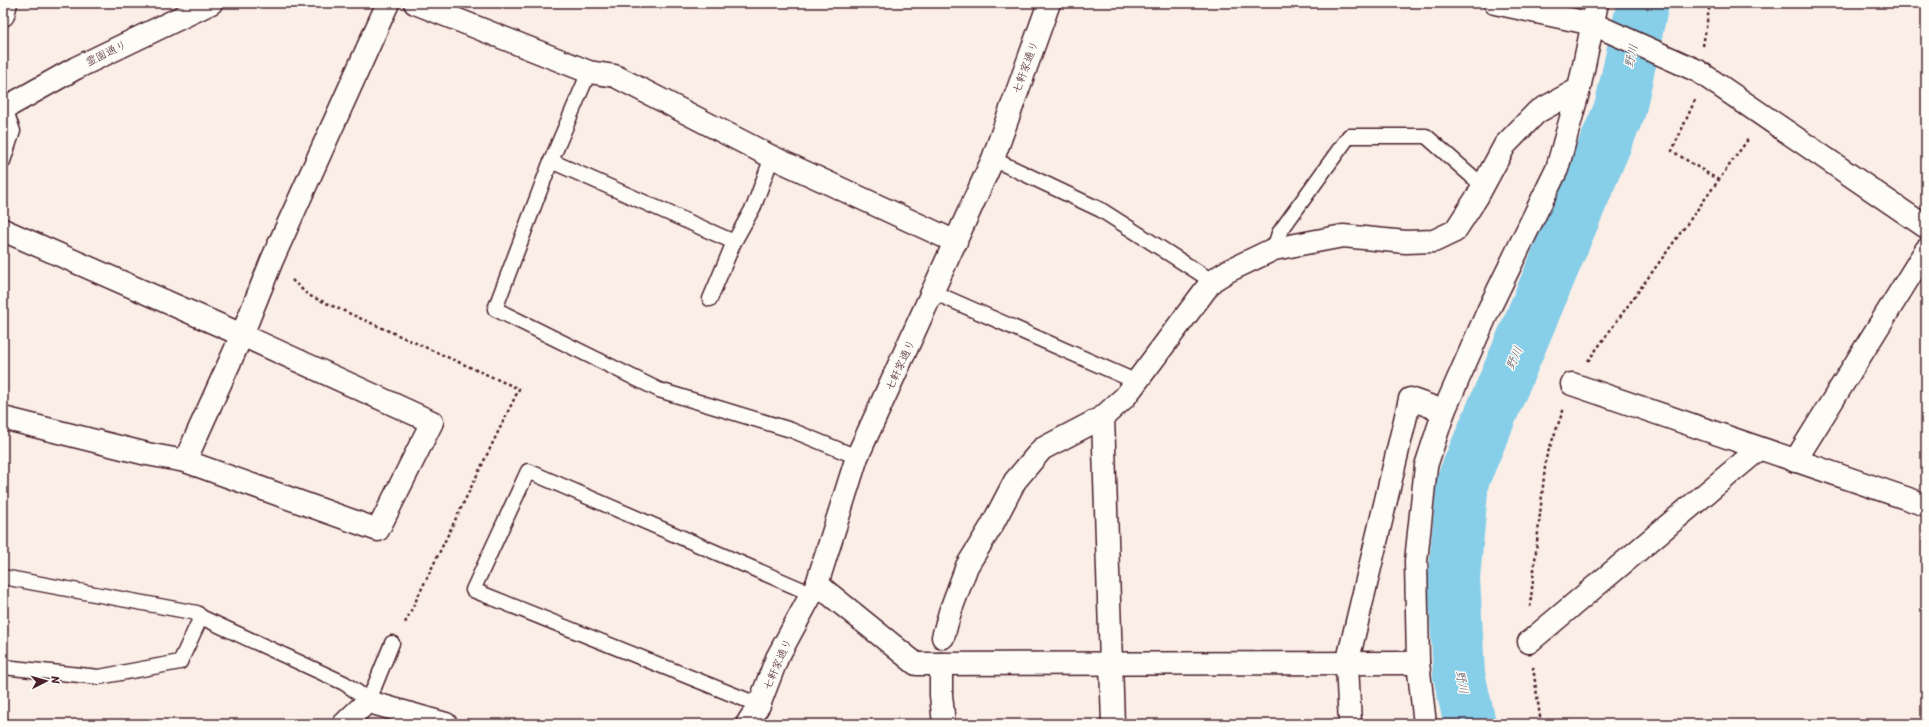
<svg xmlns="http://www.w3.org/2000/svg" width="1929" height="727" font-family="Sriracha,'Klee One',sans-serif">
<rect width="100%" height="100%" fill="#faeee7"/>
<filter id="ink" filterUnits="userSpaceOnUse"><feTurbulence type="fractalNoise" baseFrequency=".025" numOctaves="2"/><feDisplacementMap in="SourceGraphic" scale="8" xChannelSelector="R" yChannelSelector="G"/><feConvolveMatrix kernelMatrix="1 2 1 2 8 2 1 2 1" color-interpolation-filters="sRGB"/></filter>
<g filter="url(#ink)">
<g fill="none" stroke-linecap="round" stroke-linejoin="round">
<polyline stroke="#87cee9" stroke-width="52" points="1470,724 1459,675 1454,577 1463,480 1620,109 1643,3"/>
<defs>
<g id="lane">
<polyline points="589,72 551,161 495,309 659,390 791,430 857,457"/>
<polyline points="993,159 1101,210 1212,281"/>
<polyline points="3,161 13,131 5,108"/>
<polyline points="551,161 734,242"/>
<polyline points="1274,249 1279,233 1349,136 1426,136 1483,186"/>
<polyline points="933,292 1137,382"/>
<polyline points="710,299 734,242 754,206 772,157"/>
<polyline points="3,577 197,613 201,617 180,662 99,677 3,667"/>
<polyline points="201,617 344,683 369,700 392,643"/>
<polyline points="759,705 473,590 528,471 812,594"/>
</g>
<g id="street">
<polyline points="415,3 589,72 615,76 772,157 956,242"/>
<polyline points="1495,3 1593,24 1698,71 1926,227"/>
<polyline points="3,15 6,3"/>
<polyline points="3,230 242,335 432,422 378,530 185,461"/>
<polyline points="1572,384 1926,505"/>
<polyline points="1103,417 1113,724"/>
<polyline points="3,418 147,454 185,461 242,335 272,260 388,3"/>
<polyline points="1795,461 1926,250"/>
<polyline points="817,584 916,664 1418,663"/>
<polyline points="943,637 950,612 967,566 991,527 1015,481 1042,449 1103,417 1125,397 1212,281 1228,271 1274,249 1343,236 1406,242 1434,241 1455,231 1477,197 1505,145 1537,112 1579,89"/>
<polyline points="1529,642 1759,449"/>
<polyline points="941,664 941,695 944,724"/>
<polyline points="344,724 369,700 376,704 446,724"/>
<polyline points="747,724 759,705 777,658 817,584 857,457 993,159 1049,3"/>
<polyline points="1350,724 1347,664 1410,399 1444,411"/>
<polyline points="1425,724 1418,663 1416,561 1426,466 1444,411 1489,309 1557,169 1579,89 1597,3"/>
</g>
<polyline id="secondary" points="3,109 76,68 211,3"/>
</defs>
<use href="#lane" stroke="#4a1f2b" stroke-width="17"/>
<use href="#street" stroke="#4a1f2b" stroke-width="25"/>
<use href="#secondary" stroke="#4a1f2b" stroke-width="25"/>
<g stroke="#4a1f2b" stroke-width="2.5" stroke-dasharray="3 3" stroke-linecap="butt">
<polyline points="1703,46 1710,3"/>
<polyline points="1695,100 1672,151 1720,181"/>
<polyline points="292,280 308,295 519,389 404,625"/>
<polyline points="1588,361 1749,138"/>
<polyline points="1530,607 1546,458 1564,408"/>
<polyline points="1533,667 1541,724"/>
</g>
<use href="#lane" stroke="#fdfcf7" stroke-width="14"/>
<use href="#street" stroke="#fdfcf7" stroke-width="22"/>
<use href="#secondary" stroke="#fdfcf7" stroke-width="22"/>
</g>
</g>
<g text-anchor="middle" stroke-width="3" stroke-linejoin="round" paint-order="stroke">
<g font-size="11" fill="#4a1f2b" stroke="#fdfcf7">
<text transform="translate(106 53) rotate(-26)" y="4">霊園通り</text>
<text transform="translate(1025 67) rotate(-70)" y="4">七軒家通り</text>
<text transform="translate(900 365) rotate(-65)" y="4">七軒家通り</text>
<text transform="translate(777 664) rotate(-66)" y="4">七軒家通り</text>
</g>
<g font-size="12" font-style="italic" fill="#5c5464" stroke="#fdfcf7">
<text transform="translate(1631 56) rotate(-77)" y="4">野川</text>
<text transform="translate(1514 358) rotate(-67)" y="4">野川</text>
<text transform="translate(1462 682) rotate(80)" y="4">野川</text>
</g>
</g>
<rect width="1929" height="727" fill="none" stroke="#fdfcf7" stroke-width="16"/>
<rect x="8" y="8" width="1913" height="711" fill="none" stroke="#4a1f2b" stroke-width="1.5" filter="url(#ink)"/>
<g transform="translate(46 681) rotate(84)" stroke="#fdfcf7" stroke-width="3" paint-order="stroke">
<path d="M0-3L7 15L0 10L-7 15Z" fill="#4a1f2b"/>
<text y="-6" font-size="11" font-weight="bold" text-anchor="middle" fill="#4a1f2b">N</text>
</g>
</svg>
